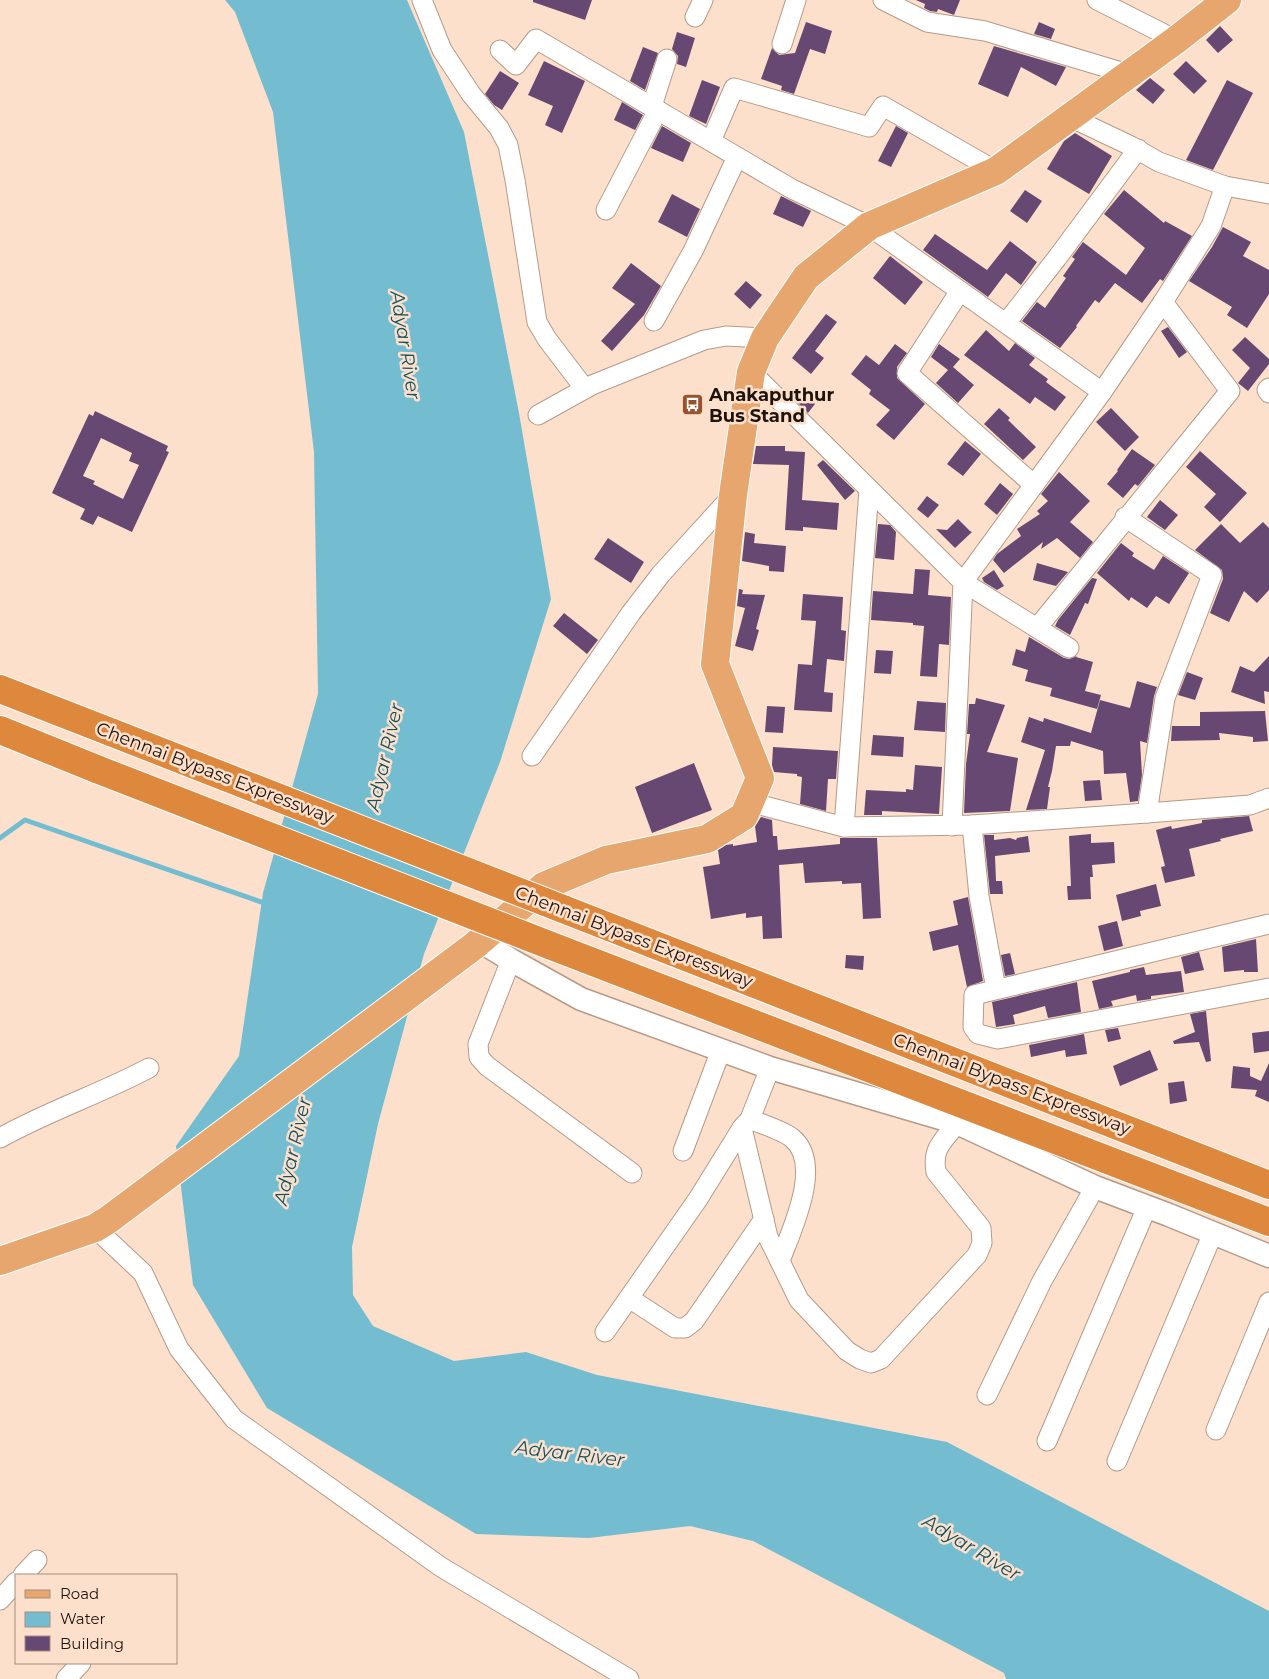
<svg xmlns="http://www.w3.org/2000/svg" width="1269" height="1679" font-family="Montserrat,sans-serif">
<rect width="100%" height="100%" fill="#fde0cc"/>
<polygon fill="#74bdd1" points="225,0 407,0 464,132 519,413 551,599 500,762 424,954 378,1124 352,1247 353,1295 373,1326 454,1361 526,1352 597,1375 947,1442 1269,1611 1269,1679 1006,1679 1004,1673 753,1541 690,1526 589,1538 476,1534 267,1408 193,1285 176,1146 239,1056 263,893 318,694 314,452 273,112 235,12"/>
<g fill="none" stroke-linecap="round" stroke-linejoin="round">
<polyline stroke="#74bdd1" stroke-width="5" points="0,838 25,820 267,904"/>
</g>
<g fill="#674873" fill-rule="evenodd">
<polygon points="533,0 592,0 585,20 533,2"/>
<polygon points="916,0 960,0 954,15 938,9 937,12 930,11 924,8 925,4"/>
<polygon points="806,22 832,31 825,54 810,49 794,94 781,90 782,86 761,79 772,48 779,55 795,53"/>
<polygon points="1039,22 1055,29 1051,39 1034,34"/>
<polygon points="1220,26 1233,40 1218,53 1206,40"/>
<polygon points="677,32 695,38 686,67 677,64 678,56 672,49"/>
<polygon points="994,46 1066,67 1056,86 1021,67 1008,97 978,84"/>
<polygon points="643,47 658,53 645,90 630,81"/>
<polygon points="544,61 585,81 562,133 545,125 553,106 528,95"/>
<polygon points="1186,61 1207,81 1194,94 1173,74"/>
<polygon points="500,71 519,83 502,110 494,105 485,94"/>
<polygon points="1150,78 1165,90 1153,104 1136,90"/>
<polygon points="702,80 720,87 706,124 689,116"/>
<polygon points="1227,80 1253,93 1213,170 1186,160"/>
<polygon points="622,102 643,115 635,130 614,120"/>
<polygon points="662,126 691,143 683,162 651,148"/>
<polygon points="896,126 908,133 891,167 878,161"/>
<polygon points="1075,133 1112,156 1089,194 1047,169 1064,141"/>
<polygon points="1025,190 1042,201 1027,223 1010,211"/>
<polygon points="1124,190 1164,223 1165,221 1192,236 1163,281 1160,279 1142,303 1115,283 1099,303 1095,300 1076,326 1077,327 1060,348 1022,321 1037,302 1045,308 1066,278 1063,276 1075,259 1072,257 1083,242 1126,275 1145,248 1104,214"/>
<polygon points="672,194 700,209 687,237 658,222"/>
<polygon points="781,196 811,211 803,227 773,214"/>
<polygon points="1223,227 1251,242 1243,256 1269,270 1269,294 1247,328 1227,315 1232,307 1189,281 1212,247"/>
<polygon points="935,234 987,270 1010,241 1037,262 1021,285 1006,273 988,297 923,250"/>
<polygon points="890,256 923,282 905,305 873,278"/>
<polygon points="631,263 661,286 644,315 612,351 601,341 635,304 612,288"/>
<polygon points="746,281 762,295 750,309 734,294"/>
<polygon points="826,314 837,322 815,351 824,358 811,374 792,358"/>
<polygon points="1168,327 1187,352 1179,358 1161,331"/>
<polygon points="986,330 1009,351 1015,343 1035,358 1029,365 1048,379 1046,382 1066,397 1055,411 1035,397 1030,404 964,355"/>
<polygon points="1245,337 1269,359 1269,364 1248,391 1238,383 1250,368 1232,350"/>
<polygon points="895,344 907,353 897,367 897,378 925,404 894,440 876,425 890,410 869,394 871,390 851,374 866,355 879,365"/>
<polygon points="939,344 960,359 953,367 974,385 958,403 936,383 948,370 931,357"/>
<polygon points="803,394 815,404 808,413 796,401"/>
<polygon points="999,408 1010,418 1008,420 1036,447 1023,460 984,424"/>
<polygon points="1111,408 1139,437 1125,451 1096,422"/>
<path d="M95,411l73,35 -2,5 3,1 -37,80 -34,-16 -5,9 -13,-6 5,-10 -33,-16 37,-79 4,2zM101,438l31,15 -3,8 10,4 -16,34 -30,-15 2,-3 -12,-5z"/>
<polygon points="965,441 981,454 963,476 947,464"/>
<polygon points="756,446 785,446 785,451 805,452 802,500 839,503 837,530 803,527 803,531 785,530 789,465 753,464"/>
<polygon points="1132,449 1155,465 1138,486 1135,484 1123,498 1107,484 1118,471 1117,470"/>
<polygon points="1200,451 1247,493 1220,522 1204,507 1216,494 1186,467"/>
<polygon points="823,460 855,491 845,500 817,465"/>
<polygon points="1059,472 1090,501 1070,522 1093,542 1080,558 1057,538 1041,549 1043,542 1004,573 993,560 997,554 1021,536 1017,529 1040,514 1037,511 1048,501 1041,494"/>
<polygon points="1000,483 1013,494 997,515 984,504"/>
<polygon points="927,496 939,505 928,518 917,509"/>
<polygon points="1160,500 1178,515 1165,530 1147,517"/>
<polygon points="958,519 970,531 972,532 955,548 936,529 947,530"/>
<polygon points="1263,522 1269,528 1269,590 1257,603 1244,591 1229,622 1210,613 1223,579 1222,570 1195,550 1221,524 1240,543"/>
<polygon points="878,524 890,525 896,532 894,560 875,558"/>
<polygon points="745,532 755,534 754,543 786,546 784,572 769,571 769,566 742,561"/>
<polygon points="608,538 644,562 631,583 594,559"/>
<polygon points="1121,543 1134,553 1132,556 1154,570 1163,556 1189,573 1169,604 1156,596 1147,608 1131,597 1129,601 1097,573"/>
<polygon points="1037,563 1068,572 1056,586 1033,580"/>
<polygon points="915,569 930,570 928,595 951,597 949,645 939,644 937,677 920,676 924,626 913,625 913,623 871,620 873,591 913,594"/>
<polygon points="994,570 1004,586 997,590 984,582 982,578"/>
<polygon points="1092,578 1097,579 1088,604 1085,603 1070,635 1055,626 1058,620"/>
<polygon points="739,589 743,590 742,594 765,595 756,629 759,630 753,651 735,646 745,608 737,606"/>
<polygon points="803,594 843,597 841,630 846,631 844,661 827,659 824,692 833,693 832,712 794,710 798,664 812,665 816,621 801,620"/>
<polygon points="564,613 598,640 587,654 553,626"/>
<polygon points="1029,637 1064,658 1069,659 1077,656 1076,657 1093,662 1085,691 1101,695 1097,709 1050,696 1052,688 1025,681 1028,670 1012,665 1016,649 1025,652"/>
<polygon points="876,650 893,651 891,674 874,673"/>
<polygon points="1269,656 1269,692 1264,691 1265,704 1231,692 1240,666 1254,672"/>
<polygon points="1187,672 1203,678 1195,700 1178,695"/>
<polygon points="1137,681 1157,687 1154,696 1147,743 1140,741 1142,775 1138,801 1130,802 1126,773 1104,774 1103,751 1071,741 1070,746 1056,746 1052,771 1048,787 1050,787 1047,809 1026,810 1045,750 1021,742 1029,717 1043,722 1044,718 1091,733 1100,700 1130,708"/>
<polygon points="976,698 1005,705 987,752 1018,758 1010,811 964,813 966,764 970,734 967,734 969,704 975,704"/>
<polygon points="917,701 946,703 945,732 914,730"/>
<polygon points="767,706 785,707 783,733 765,732"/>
<polygon points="1265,711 1268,741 1253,742 1253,737 1219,733 1220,740 1171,741 1172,726 1200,726 1200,712"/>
<polygon points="873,735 904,737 903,757 871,755"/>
<polygon points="773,747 838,751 836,779 828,779 826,811 800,804 802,777 797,776 797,774 774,772 772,765"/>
<polygon points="694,763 712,810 652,833 635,787"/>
<polygon points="915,765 942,767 939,814 882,811 882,815 864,815 866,790 906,792 906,789 913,790"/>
<polygon points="1100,780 1102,800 1085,801 1083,781"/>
<polygon points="1249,816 1253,831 1220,839 1221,841 1189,849 1195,876 1165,883 1161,867 1165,866 1156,830 1171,826 1172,829 1202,823 1202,820"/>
<polygon points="761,817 772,820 773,836 777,836 778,850 840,844 840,838 877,838 881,918 863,919 861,883 842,884 842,881 805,883 803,863 779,865 782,938 763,939 762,916 746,918 746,913 711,919 703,867 720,864 718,850 726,845 733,844 733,846 757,842 755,826"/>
<polygon points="1091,834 1091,843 1114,842 1115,863 1092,865 1093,877 1090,877 1091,899 1068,900 1067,886 1071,886 1069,836"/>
<polygon points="984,835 994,835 994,840 1010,838 1016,840 1017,838 1028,836 1030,852 995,856 996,881 1002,881 1003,894 990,894"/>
<polygon points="1156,884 1161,906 1140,911 1141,916 1122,921 1116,895"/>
<polygon points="968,897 983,981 967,987 958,945 933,951 929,932 958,925 953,901"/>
<polygon points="1117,921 1123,946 1104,951 1098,926"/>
<polygon points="1256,939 1258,972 1244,972 1244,970 1224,972 1222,947"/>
<polygon points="1199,952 1204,970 1185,974 1181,957"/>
<polygon points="1010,953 1015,974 1005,976 1001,955"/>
<polygon points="846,955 864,956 863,970 845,968"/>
<polygon points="1144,967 1146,975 1181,971 1184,992 1151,996 1151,999 1137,1001 1136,995 1111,1001 1113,1006 1099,1009 1092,981 1130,972 1130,970"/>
<polygon points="1077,982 1081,1012 1048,1018 1045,1006 1013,1015 1015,1024 996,1027 992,1002"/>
<polygon points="1206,1011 1211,1061 1206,1062 1199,1042 1174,1044 1173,1041 1195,1032 1190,1014"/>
<polygon points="1118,1028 1121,1039 1108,1042 1105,1030"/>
<polygon points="1269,1031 1269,1051 1254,1053 1252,1033"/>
<polygon points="1084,1034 1087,1054 1066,1057 1065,1050 1031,1057 1029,1045"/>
<polygon points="1150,1050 1158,1070 1120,1086 1113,1066"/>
<polygon points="1269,1063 1269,1102 1255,1096 1257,1090 1231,1088 1233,1066 1250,1068 1250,1076 1261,1081"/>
<polygon points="1184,1081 1187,1101 1170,1104 1168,1083"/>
</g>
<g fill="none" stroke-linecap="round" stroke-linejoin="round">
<defs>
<g id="minor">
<polyline points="422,0 442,50 471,94 499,128 508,145 515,180 537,322 547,339 585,389"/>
<polyline points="883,0 927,22 985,31 1128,74"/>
<polyline points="1097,0 1176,40"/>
<polyline points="695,17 703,0"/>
<polyline points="782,44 796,0"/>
<polyline points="500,50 516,65 536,39 792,189 869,226 1102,392"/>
<polyline points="652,106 667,59"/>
<polyline points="1070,117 1131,146 1159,162 1225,186 1269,194"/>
<polyline points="711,141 734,88 869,127 883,106 996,171"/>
<polyline points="606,210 658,110"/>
<polyline points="960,291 907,373 1034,485"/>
<polyline points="654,321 693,251 737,157"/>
<polyline points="1006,323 1057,258 1138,149"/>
<polyline points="751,372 963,582 1069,648"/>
<polyline points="1269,388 1267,390 1269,393"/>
<polyline points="538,415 592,385 704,340 726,336 765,338"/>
<polyline points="1125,517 1212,575 1165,698 1147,813"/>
<polyline points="1037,628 1230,391 1163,302"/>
<polyline points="532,756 631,613 661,574 733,495"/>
<polyline points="749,802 844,827 972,825 1147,813 1250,805 1269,798"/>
<polyline points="972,825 979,896 996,989"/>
<polyline points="952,826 963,582 1102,392 1163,302 1211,226 1225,186"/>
<polyline points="844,827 869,489"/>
<polyline points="1269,924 974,995 973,1027 978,1034 998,1039 1269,988"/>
<polyline points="511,960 478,1044 479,1057 487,1066 632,1173"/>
<path d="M750,1119c11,5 34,12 42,19 32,26 -1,93 -12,123"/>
<path d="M742,1128l26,109 31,63 48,51 13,8 11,4 10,-4 96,-104 5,-12 -1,-15 -45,-56c-4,-25 7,-30 21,-49"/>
<path d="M0,1138c48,-27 100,-44 149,-70"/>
<polyline points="683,1151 721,1050"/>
<polyline points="95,1228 143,1273 179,1349 234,1419 441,1567 629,1679"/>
<polyline points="629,1298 675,1328 685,1328 694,1321 764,1219"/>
<polyline points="605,1332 698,1199 742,1128 750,1119 770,1068"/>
<polyline points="987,1395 1042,1281 1095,1187"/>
<polyline points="1216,1430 1269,1302"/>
<polyline points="1047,1441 1147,1207"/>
<polyline points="1117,1461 1213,1233"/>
<polyline points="23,1575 37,1560"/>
<polyline points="0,1600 16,1582"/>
<polyline points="66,1679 81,1663"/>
</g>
<polyline id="tertiary" points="480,941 511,960 581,999 770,1068 957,1123 1095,1187 1169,1215 1269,1256"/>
<polyline id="primary" points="0,1261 95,1228 108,1220 474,946 544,886 606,860 707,839 744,816 760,778 715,664 733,495 751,372 765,338 806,277 869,226 996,171 1176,40 1227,0"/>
<g id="trunk">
<polyline points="0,689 113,733"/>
<polyline points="0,730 99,770"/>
<polyline points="563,909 1269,1185"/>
<polyline points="549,945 1269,1222"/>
</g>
</defs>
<use href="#minor" stroke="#b59a87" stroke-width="21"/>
<use href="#tertiary" stroke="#b59a87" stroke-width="25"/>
<use href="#primary" stroke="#fff" stroke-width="30"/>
<use href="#trunk" stroke="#fff" stroke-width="30"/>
<use href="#minor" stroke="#fff" stroke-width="19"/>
<use href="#tertiary" stroke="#fff" stroke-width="22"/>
<use href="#primary" stroke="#e6a66e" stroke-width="28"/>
<use href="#trunk" stroke="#de883e" stroke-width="28"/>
<defs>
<g id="trunk-bridge">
<polyline points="113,733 563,909"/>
<polyline points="99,770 549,945"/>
</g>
</defs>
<use href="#trunk-bridge" stroke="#fff" stroke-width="30" stroke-linecap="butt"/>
<use href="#trunk-bridge" stroke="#de883e" stroke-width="28"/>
</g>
<defs>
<symbol id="bus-square" viewBox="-11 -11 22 22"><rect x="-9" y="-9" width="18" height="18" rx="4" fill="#99532c" stroke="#fde0cc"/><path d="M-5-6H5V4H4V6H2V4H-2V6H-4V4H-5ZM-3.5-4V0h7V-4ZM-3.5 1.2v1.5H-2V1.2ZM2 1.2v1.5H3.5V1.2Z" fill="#fff"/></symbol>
</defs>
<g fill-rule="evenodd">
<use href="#bus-square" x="680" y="392" width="25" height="25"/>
</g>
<g text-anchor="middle" stroke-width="5" stroke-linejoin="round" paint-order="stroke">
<g font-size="18" font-weight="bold" fill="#1e140d" stroke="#fde0cc" text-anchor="start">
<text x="709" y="401">Anakaputhur<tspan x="709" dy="21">Bus Stand</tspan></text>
</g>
<g font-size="18" fill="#1e140d" stroke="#fde0cc">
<text transform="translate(215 773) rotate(21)" y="6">Chennai Bypass Expressway</text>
<text transform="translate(634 937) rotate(21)" y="6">Chennai Bypass Expressway</text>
<text transform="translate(1012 1084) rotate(21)" y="6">Chennai Bypass Expressway</text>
</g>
<g font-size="19" font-style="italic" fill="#145361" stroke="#fde0cc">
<text transform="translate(406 345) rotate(81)" y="7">Adyar River</text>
<text transform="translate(384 757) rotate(-77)" y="7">Adyar River</text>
<text transform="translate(292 1151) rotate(-77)" y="7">Adyar River</text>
<text transform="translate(570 1453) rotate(7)" y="7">Adyar River</text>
<text transform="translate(972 1547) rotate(31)" y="7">Adyar River</text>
</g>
</g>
<rect x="15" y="1574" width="162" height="90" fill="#fde0cc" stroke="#a48e80"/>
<rect x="25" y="1590" width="25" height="8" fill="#e6a66e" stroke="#a48e80"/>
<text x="60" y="1599" font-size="15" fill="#1e140d">Road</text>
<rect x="25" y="1612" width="25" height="15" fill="#74bdd1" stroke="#a48e80"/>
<text x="60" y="1624" font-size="15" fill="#1e140d">Water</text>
<rect x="25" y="1636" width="25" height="15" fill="#674873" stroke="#a48e80"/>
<text x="60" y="1649" font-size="15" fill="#1e140d">Building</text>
</svg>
